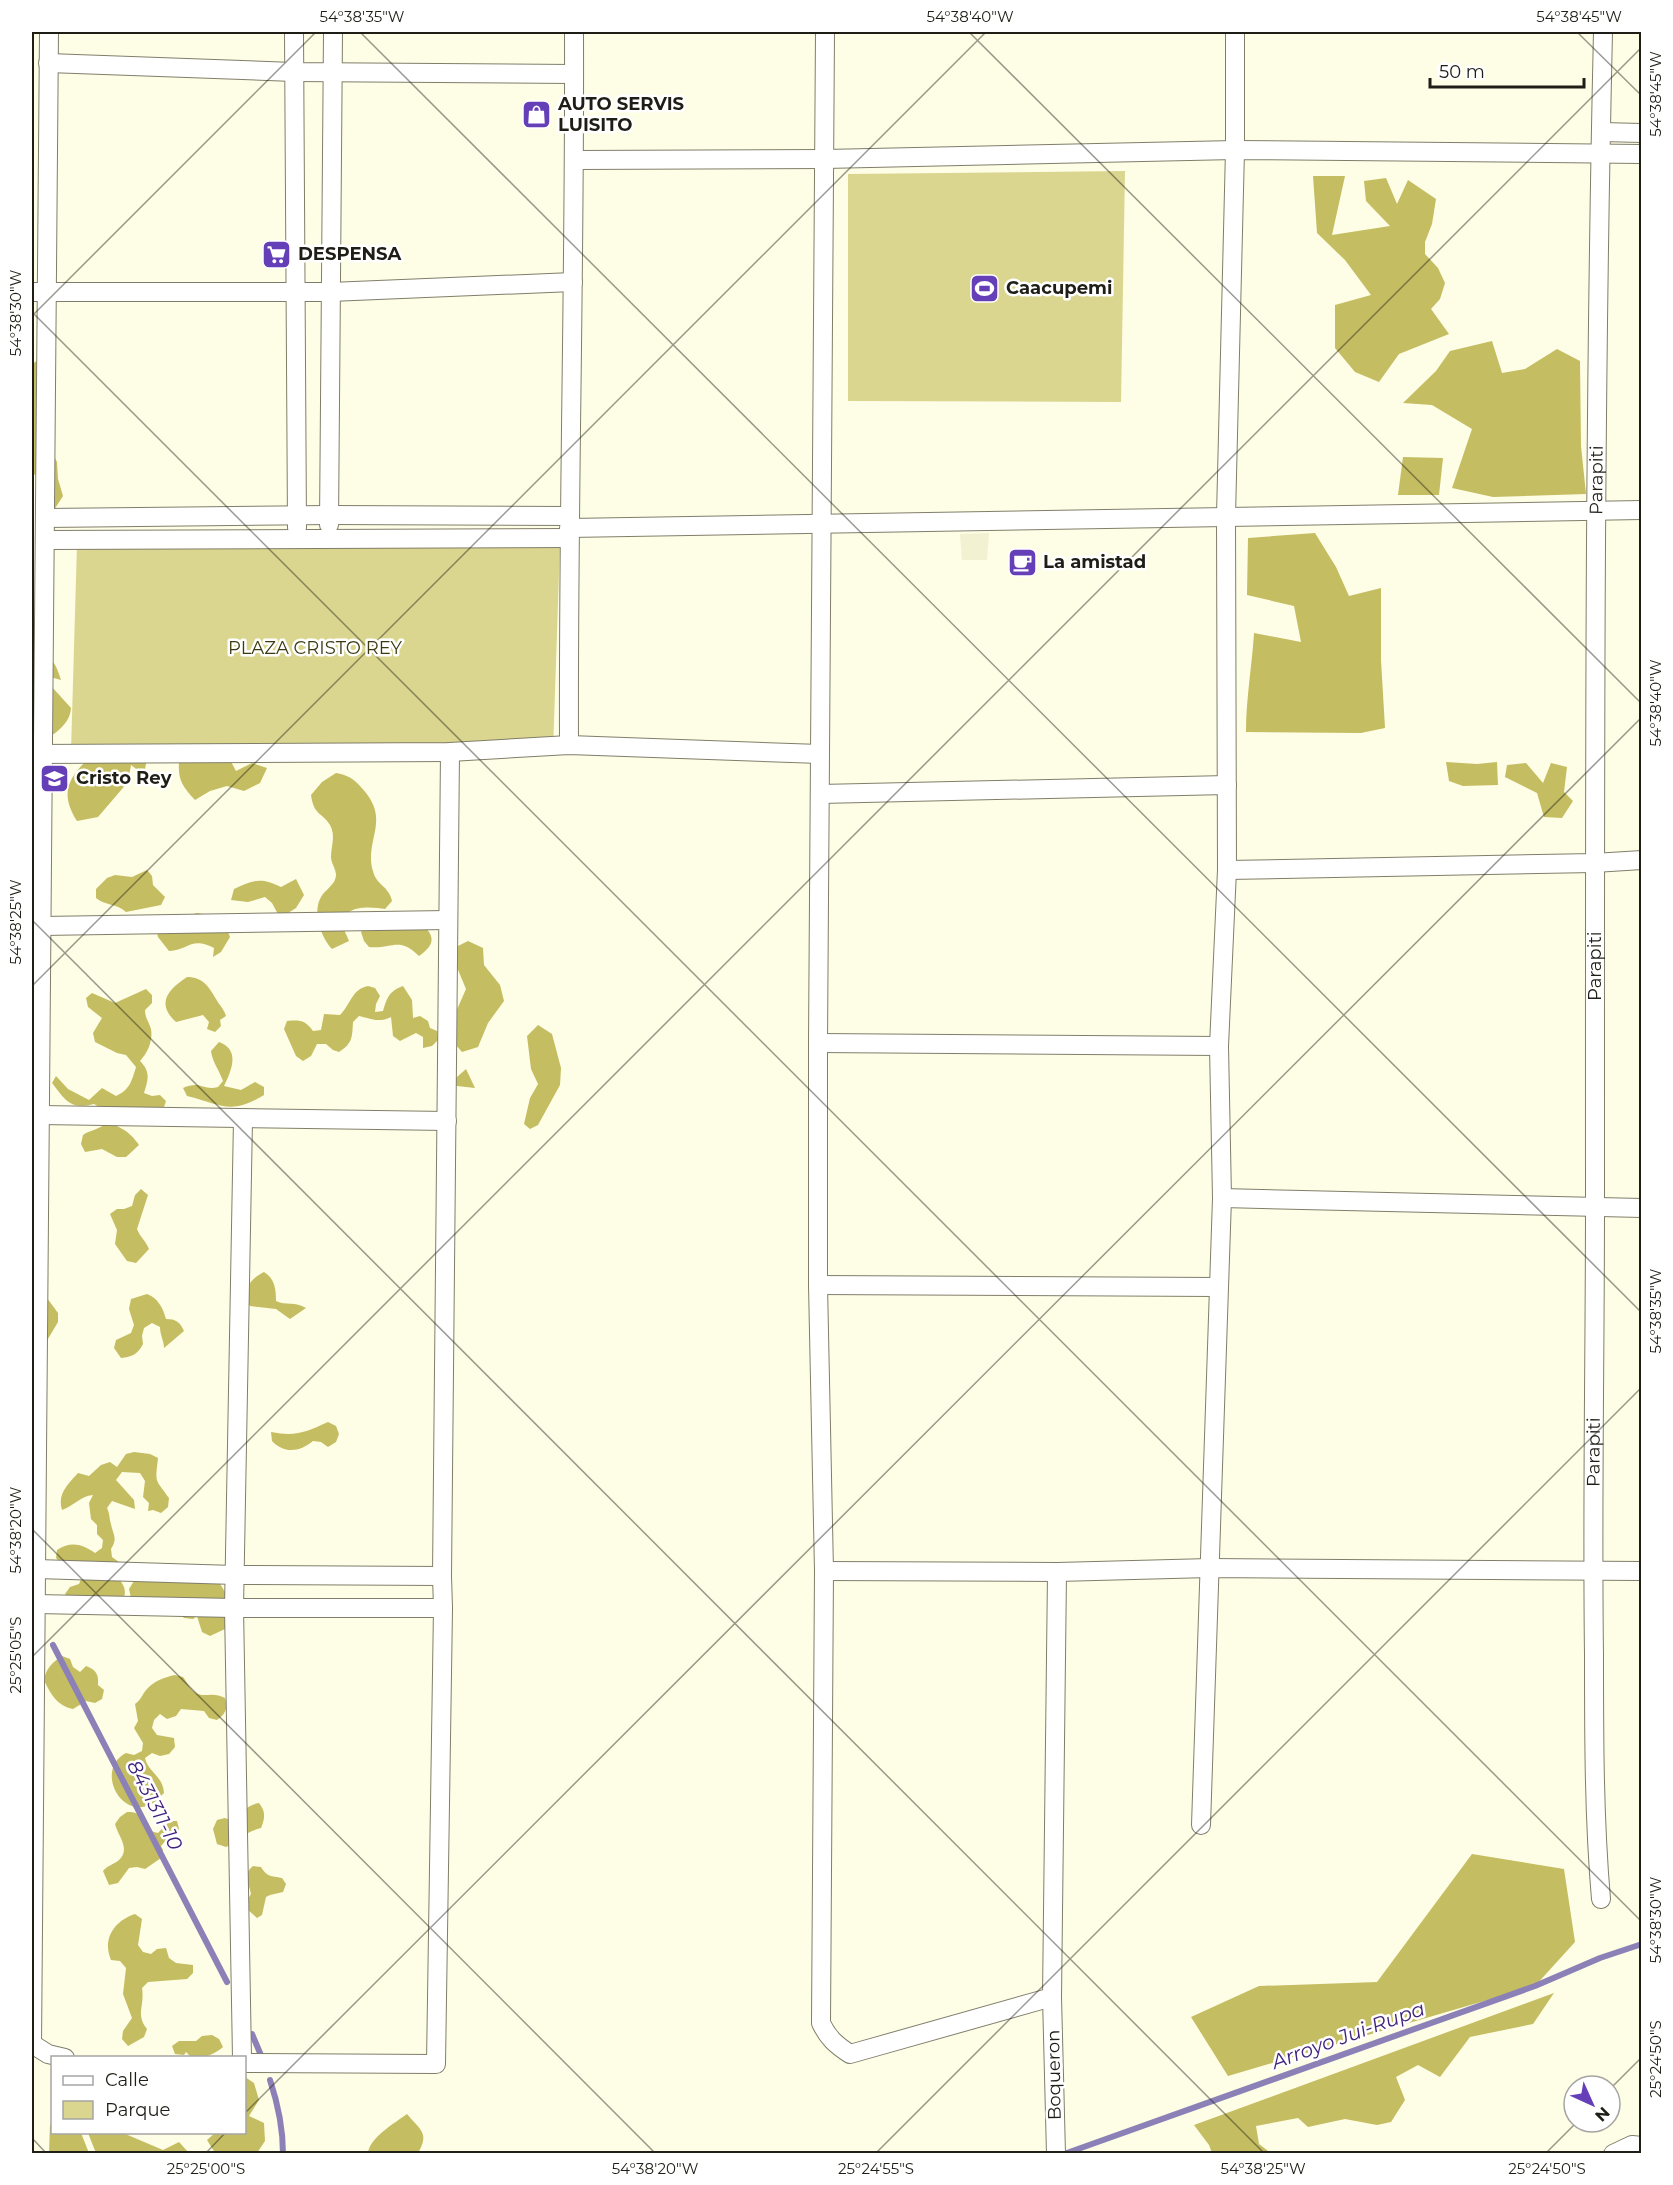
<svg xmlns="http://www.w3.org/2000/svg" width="1673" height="2185" font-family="Montserrat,sans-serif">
<rect width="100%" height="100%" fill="#fefde6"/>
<polygon fill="#f2f1d2" points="989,533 987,560 962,560 960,534"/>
<g fill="#dbd68f">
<polygon points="1125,171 1121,402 848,401 848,174"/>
<polygon points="77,544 560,544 553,751 71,751"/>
</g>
<g fill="#c5bd61">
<polygon points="1313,176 1345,176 1332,235 1390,226 1366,201 1364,181 1386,178 1397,204 1408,180 1436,199 1432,224 1425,242 1425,254 1438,268 1445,283 1440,299 1431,309 1449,334 1399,354 1379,382 1355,372 1335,348 1335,305 1371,295 1345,260 1317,233"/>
<polygon points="1492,341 1502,373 1525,369 1557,349 1580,361 1581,446 1586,494 1493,497 1452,488 1472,429 1432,405 1403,403 1436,371 1450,351"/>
<polygon points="40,359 53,454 57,462 58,479 63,496 54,510 41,476 32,474 32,364"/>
<polygon points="1403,457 1443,458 1439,495 1398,495"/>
<path d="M1315,533l21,34 13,29 32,-8v72l4,68 -24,5 -115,-1c0,-34 6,-66 8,-99l47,9 -7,-36 -47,-11 1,-57z"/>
<path d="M32,658c21,0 22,1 29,22l-29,-8z"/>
<path d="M52,687l19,21c-1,19 -23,31 -39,38v-20l7,-2z"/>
<path d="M180,753l48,3 8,15 16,-8 15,5 -7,15 -16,8 -17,-5 -17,5 -15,9c-16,-17 -18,-24 -15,-47z"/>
<path d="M147,758l-3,17 -13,-10 -3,17 -30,35 -21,4c-15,-24 -12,-39 8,-59z"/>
<polygon points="1446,762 1477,764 1497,762 1498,785 1463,786 1449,781"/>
<polygon points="1526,763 1543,783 1551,763 1567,767 1564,792 1573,801 1562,818 1544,817 1537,793 1505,777 1507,765"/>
<path d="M336,773c11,2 17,5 24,13 33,34 4,52 13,85 3,14 16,15 19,30l-7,8c-12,-2 -40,-5 -42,13 -1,6 4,13 6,19l-17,8c-12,-13 -21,-40 -9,-55 5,-6 13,-11 13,-19 0,-6 -5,-12 -5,-18 0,-11 5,-21 -1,-32 -8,-13 -16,-9 -19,-30l11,-13z"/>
<path d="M147,870l5,6 1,9 12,12 -4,8 -35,7c-9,-9 -21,-6 -30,-14v-9l11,-11 8,-3 17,2z"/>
<path d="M296,879l8,16 -8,13 -16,10 -8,-15 -7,-6 -17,5 -17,-2 3,-11c20,-9 26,-12 47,-2z"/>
<path d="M197,913c17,2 28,7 33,24l-9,15 -8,5 1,-9c-23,-12 -25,2 -45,3l-11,-14 -2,-8 15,-9z"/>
<path d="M421,922c13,14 16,21 -2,34 -20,-20 -26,-7 -50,-9l-5,-6 -3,-9 5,-6z"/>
<polygon points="468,941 483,948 484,965 500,985 504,1001 488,1023 478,1047 462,1052 450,1038 448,1030 466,989 456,965 454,948"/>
<path d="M187,977c16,0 22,10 29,22 4,7 8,10 10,17l-6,4 1,6 -6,6 -8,-3 2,-7 -6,-7 -27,7c-21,-19 -7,-33 11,-45z"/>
<path d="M368,986l7,2 5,8 -4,8 -1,8 8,-1c4,-13 6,-20 20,-25l9,14 1,18 7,-2 8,5 2,7 7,3 1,9 -6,6 -9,2v-11l-7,-4 -16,8 -7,-5 -2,-19c-12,6 -19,2 -32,-1l-6,6c-1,15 0,21 -14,30l-6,-2 -7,-6h-9l-6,12 -8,5 -7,-5 -12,-27 3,-8c13,-1 18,-1 26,10l8,-1 3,-16 16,1c11,-11 12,-26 28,-29z"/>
<path d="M146,989l6,6v8l-7,7c0,8 4,12 6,19 2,12 -3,23 -11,32 11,11 8,19 4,32l8,3 8,-1 6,6 -3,9 -62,-2 -7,-4c-24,6 -28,-3 -42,-21l4,-7 12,13 21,11 13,-12 14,8c14,-6 16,-16 20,-29l-10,-12 -9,-2 -22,-11 -2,-9 9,-15 -14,-11 -2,-9 6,-5 23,10z"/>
<polygon points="538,1025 552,1034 561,1068 560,1085 538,1125 530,1129 524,1124 530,1098 538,1084 531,1069 527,1036"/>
<path d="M219,1042c22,8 12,29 5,44l17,4 14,-8 9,5v8c-34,21 -43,9 -77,1l-4,-8c18,-8 20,3 35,-1l5,-6c-4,-11 -11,-20 -12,-30z"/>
<polygon points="466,1069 475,1088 448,1085"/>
<path d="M105,1124c13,-1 27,10 34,21l-13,12h-9l-15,-8 -17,3 -4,-8 2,-9c7,-5 15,-5 22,-11z"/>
<path d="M141,1189l7,6 -11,34c3,8 9,12 12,20l-13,14 -9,-2 -12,-17 2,-14 -7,-16 7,-5h7l8,-3 3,-11z"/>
<path d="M264,1272c11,7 12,17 12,29 10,5 19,0 30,7l-16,11 -14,-10 -26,-3 -6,-7c2,-13 8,-21 20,-27z"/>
<polygon points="35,1288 49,1297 44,1294 58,1313 58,1322 39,1354"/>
<path d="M147,1294c11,4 16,14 19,25 10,0 14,3 18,12l-20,17c0,-7 -4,-13 -4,-21l-8,-4 -8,5 -2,8 1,8c-5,10 -11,13 -22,14l-7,-10 2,-8 15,-7 3,-8 -5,-16 2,-10z"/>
<path d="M328,1422l8,4 3,8 -3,8 -8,5 -7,-5 -8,-1c-13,11 -29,13 -41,0l-1,-9c25,5 35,0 57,-10z"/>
<path d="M134,1452l16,2 8,4c-3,26 -3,20 11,40l-1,9 -7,6 -8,-3 -5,1 1,-8 -6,-6 2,-16 -5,-8 -18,-1 -6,8 18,20 1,9 -23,-8 -5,7c3,6 2,10 4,16 2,11 7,14 0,25l1,8 7,5v17c7,9 8,14 2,24l-50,-3 -6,-6 5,-7 9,-3 6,-14 -23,-6 -6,-6 1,-8c14,-9 25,-6 38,3l7,-5 1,-8 -6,-6v-9l-6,-6 -2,-16 4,-8c-13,1 -19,11 -31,15 -5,-16 6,-26 16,-37l11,3 12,-11 9,-3 7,5 9,-13z"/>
<polygon points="134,1581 219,1582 228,1597 223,1614 228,1621 225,1629 210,1636 202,1632 197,1616 193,1619 184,1618 178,1612 131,1598 129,1589"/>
<path d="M62,1656l8,3 3,8 7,5 6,-6c10,4 13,8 12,19l6,5 -2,9 -7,4 -9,-2 -13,8c-16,-3 -23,-16 -29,-29 2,-12 9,-18 18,-24z"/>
<path d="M175,1675l8,2c4,5 7,13 13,16 8,5 17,-2 29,5 3,11 1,15 -8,22l-8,-2 -5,-7 -23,-2 -5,7 -9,3 -7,-5 -6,6 -2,8 5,7 17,3 1,9 -6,7 -9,2 -8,-3 -7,5c3,14 18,18 19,35 -4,4 -9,10 -14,12 -32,13 -54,-37 -24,-52l8,2 8,-4 1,-8 -9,-15 4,-7 -3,-17c7,-5 7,-10 12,-15 7,-8 18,-12 28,-14z"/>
<path d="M259,1803c7,9 6,15 2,25 -19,5 -21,12 -35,19l-9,-3 -4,-15 4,-9 8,-2 8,3c8,-8 14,-16 26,-18z"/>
<path d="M127,1812c14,-1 17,8 23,19l8,2 11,-12h8l2,8 -4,8 -8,2 -6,7 2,4 -2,8 -16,11 -8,-2 -8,1 -11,15 -9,2 -6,-14c5,-6 10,-6 16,-11 12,-11 -1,-24 -4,-36l5,-7z"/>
<polygon points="1472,1854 1564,1869 1575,1942 1535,1986 1228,2076 1191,2017 1259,1986 1377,1982"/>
<path d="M253,1866l8,1c6,10 10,9 21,11l4,6 -3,8 -13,3 -4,2 -4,18 -5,3 -10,-9v-8l4,-7c-2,-11 -9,-19 2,-28z"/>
<path d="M135,1914l7,5 -4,26 5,7 8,2 6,-5 9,-1 3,10 7,5 17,2v8l-6,6 -39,3 -6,6c3,18 -7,26 5,41l-3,8 -16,9 -6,-7 1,-8 9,-13 -9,-24 3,-26 -6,-7 -9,-1c-9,-21 3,-39 24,-46z"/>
<polygon points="1554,1993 1533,2024 1470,2037 1440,2077 1418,2065 1396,2077 1405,2100 1391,2122 1377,2125 1345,2119 1308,2127 1298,2118 1256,2126 1259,2144 1272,2154 1212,2153 1209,2145 1194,2125"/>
<path d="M212,2035l7,4 4,8c-11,9 -19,11 -32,10l-5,-5 -2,3 -9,-1 -3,-8 7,-5h17l6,-5z"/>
<polygon points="245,2077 254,2083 259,2100 249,2116 264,2123 265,2141 257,2153 215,2153 207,2140 215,2133 244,2132"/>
<path d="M407,2114c13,16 23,19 11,39h-50c2,-16 27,-30 39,-39z"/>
<polygon points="52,2123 52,2132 81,2133 89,2153 49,2153 50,2125"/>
<polygon points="88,2133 123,2133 163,2150 179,2142 189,2153 96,2153"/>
</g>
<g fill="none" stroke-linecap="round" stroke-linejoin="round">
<g stroke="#8b81b7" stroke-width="6">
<polyline points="53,1645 227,1982"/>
<polyline points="252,2034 263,2060"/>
<path d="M270,2080c8,24 13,48 13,74"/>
<polyline points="1064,2154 1535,1986 1600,1958 1642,1944"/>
</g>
<defs>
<g id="minor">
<polyline points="294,32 297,528"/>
<path d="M825,32l-7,1011v242l6,286 -3,452c7,15 15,22 29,31l202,-57"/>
<polyline points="48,63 294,72 574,74"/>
<polyline points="1601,132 1642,133"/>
<polyline points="575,160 825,159 1235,150 1642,154"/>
<polyline points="32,292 330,292 573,282"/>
<polyline points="45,518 329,515 569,516"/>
<polyline points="329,525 333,32"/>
<polyline points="569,528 1642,510"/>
<polyline points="45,540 568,538"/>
<path d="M569,745c-1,-238 6,-476 5,-713"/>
<polyline points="32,754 450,752 569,745 820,754"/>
<polyline points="820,794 1227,785"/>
<polyline points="1227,870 1594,863 1642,860"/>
<polyline points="41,926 448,920"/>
<polyline points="818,1043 1219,1046"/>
<polyline points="40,1115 447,1121"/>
<polyline points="1222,1198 1642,1208"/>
<polyline points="818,1285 1218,1287"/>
<polyline points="36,1569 235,1575 442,1576"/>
<polyline points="824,1571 1057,1572 1210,1568 1642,1571"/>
<polyline points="36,1604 234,1608 443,1608"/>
<polyline points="1201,1825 1222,1198 1219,1046 1227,870 1226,516 1235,150 1235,32"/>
<path id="s1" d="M1601,1899c-7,-81 -7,-162 -7,-244 -2,-150 1,-300 1,-450 0,-391 -1,-782 8,-1173"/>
<polyline points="32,2044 48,2054 65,2058"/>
<polyline points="32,2045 49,32"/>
<polyline points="242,2058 234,1608 243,1119"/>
<polyline points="244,2063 436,2064 443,1608 442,1576 450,752"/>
<polyline points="1056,2154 1052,1997 1057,1572"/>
<polyline points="1613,2154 1632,2145 1642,2146"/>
</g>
</defs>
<use href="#minor" stroke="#807e6a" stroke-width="20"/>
<use href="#minor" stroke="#fff" stroke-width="18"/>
</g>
<path fill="none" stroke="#1e1e16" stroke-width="1.5" stroke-opacity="0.45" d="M360,32l1282,1281M969,32l673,672M1577,32l65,64M32,312l1610,1610M32,316l284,-284M32,920l1233,1234M32,986l954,-954M32,1529l624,625M32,1657l1610,-1610M1610,2089l32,-32M244,2114l1398,-1397M32,2138l15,16M205,2154l21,-22M875,2154l767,-767M1545,2154l32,-32"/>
<defs>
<symbol id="shop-square" viewBox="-11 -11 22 22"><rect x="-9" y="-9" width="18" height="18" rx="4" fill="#643fb7" stroke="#fff"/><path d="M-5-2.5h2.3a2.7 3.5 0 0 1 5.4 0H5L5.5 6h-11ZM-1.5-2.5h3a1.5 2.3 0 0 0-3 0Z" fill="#fff"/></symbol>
<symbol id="supermarket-square" viewBox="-11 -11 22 22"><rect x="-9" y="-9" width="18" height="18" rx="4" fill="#643fb7" stroke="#fff"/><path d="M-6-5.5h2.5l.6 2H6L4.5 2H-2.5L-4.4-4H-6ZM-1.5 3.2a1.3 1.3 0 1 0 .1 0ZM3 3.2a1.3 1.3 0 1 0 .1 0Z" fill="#fff"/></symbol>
<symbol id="stadium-square" viewBox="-11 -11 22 22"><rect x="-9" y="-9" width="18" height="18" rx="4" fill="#643fb7" stroke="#fff"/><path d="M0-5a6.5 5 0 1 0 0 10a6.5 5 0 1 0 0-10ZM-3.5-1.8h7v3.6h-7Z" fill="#fff"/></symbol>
<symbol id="cafe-square" viewBox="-11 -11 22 22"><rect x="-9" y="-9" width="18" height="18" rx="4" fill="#643fb7" stroke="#fff"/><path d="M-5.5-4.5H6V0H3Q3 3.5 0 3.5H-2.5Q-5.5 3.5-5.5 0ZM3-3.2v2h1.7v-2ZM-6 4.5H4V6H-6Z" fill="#fff"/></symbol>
<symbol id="school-square" viewBox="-11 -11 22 22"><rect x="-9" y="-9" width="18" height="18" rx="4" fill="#643fb7" stroke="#fff"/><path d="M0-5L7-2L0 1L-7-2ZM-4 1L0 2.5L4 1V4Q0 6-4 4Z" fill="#fff"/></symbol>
</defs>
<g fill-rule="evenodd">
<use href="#shop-square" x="520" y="98" width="33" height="33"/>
<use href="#supermarket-square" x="260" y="238" width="33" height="33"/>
<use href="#stadium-square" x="968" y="272" width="33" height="33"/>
<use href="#cafe-square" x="1006" y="546" width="33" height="33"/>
<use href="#school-square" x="38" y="762" width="33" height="33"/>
</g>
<g text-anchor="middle" stroke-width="5" stroke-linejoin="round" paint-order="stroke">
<g font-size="18" font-weight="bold" fill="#1e1e16" stroke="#fff" text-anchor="start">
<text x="558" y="110">AUTO SERVIS<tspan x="558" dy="21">LUISITO</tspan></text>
<text x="298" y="260">DESPENSA</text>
<text x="1006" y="294">Caacupemi</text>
<text x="1043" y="568">La amistad</text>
<text x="76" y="784">Cristo Rey</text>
</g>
<g font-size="18" fill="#1e1e16" stroke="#fff">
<text dy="6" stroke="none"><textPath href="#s1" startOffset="1419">Parapiti</textPath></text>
<text dy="6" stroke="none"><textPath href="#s1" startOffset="933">Parapiti</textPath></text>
<text dy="6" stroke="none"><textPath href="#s1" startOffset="447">Parapiti</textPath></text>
<text transform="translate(1054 2075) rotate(-91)" y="6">Boqueron</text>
</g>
<g font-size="18" fill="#3d3a12" stroke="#fff">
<text x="315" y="654">PLAZA CRISTO REY</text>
</g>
<g font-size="20" font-style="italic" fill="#41237e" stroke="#fff">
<text transform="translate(155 1805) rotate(63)" y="7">8431311-10</text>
<text transform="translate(1348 2035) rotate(-20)" y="7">Arroyo Jui-Rupa</text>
</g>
</g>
<rect width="1673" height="2185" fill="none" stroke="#ffffff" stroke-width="66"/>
<rect x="51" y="2056" width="195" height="78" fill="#ffffff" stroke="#a5a5a2" stroke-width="1.5"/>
<rect x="63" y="2076" width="30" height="9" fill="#ffffff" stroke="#a5a5a2" stroke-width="1.5"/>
<text x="105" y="2086" font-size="18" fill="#1e1e16">Calle</text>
<rect x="63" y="2101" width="30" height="18" fill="#dbd68f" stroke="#a5a5a2" stroke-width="1.5"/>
<text x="105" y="2116" font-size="18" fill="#1e1e16">Parque</text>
<g transform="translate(1592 2104) rotate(135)"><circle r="28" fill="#ffffff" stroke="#a5a5a2" stroke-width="1.5"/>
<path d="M0-4.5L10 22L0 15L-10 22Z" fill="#643fb7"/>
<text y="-9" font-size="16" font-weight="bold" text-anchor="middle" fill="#1e1e16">N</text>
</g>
<path d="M1430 78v9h154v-9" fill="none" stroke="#1e1e16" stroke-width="3"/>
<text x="1439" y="78" font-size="18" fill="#1e1e16" stroke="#ffffff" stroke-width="4.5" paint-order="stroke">50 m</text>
<rect x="33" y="33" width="1607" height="2119" fill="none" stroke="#1e1e16" stroke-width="2"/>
<g font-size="15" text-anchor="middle" fill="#1e1e16">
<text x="362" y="22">54°38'35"W</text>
<text x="970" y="22">54°38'40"W</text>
<text x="1579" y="22">54°38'45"W</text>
<text transform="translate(1656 94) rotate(-90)" y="5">54°38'45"W</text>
<text transform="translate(16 313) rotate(-90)" y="5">54°38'30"W</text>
<text transform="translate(1656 703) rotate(-90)" y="5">54°38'40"W</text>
<text transform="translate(16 922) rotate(-90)" y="5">54°38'25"W</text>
<text transform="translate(1656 1311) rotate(-90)" y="5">54°38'35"W</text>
<text transform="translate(16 1530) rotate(-90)" y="5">54°38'20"W</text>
<text transform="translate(16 1655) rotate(-90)" y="5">25°25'05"S</text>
<text transform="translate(1656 1920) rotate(-90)" y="5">54°38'30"W</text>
<text transform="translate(1656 2059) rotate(-90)" y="5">25°24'50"S</text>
<text x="206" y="2174">25°25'00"S</text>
<text x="655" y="2174">54°38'20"W</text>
<text x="876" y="2174">25°24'55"S</text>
<text x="1263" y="2174">54°38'25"W</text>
<text x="1547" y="2174">25°24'50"S</text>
</g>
</svg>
